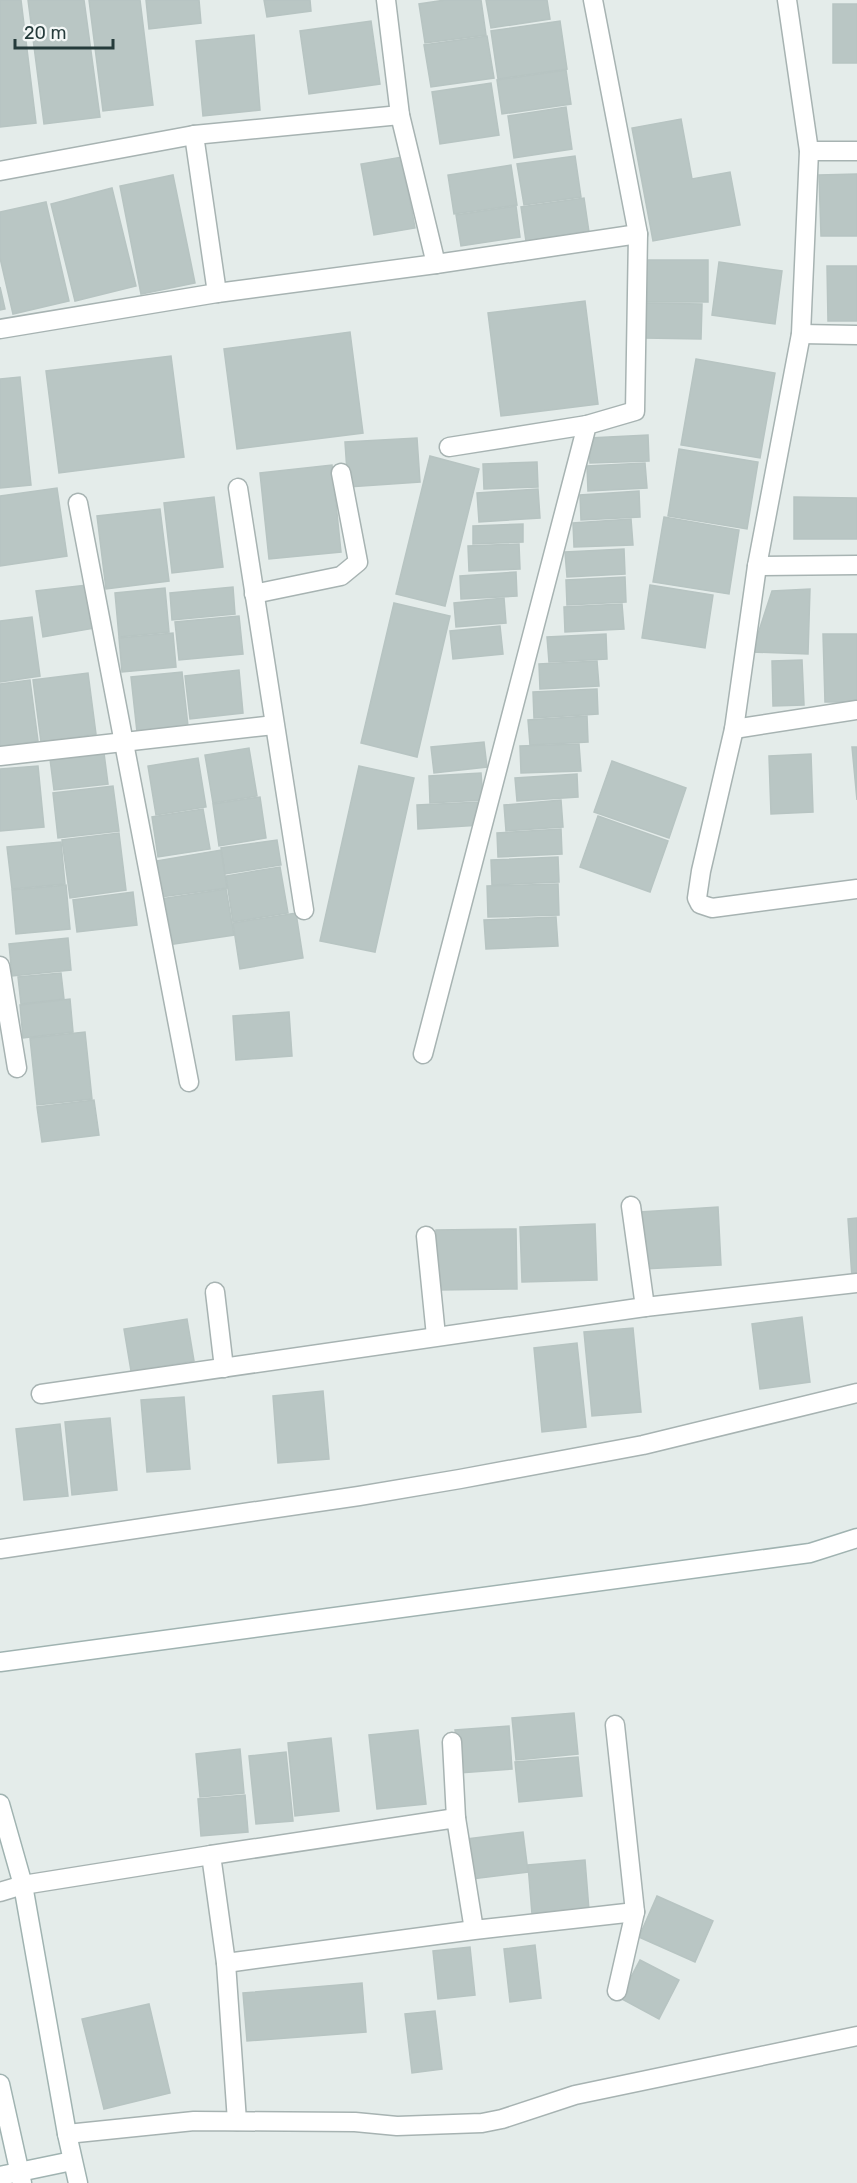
<svg xmlns="http://www.w3.org/2000/svg" width="857" height="2183" font-family="Rubik,sans-serif">
<rect width="100%" height="100%" fill="#e4ecea"/>
<g fill="#b9c6c4" stroke="#b7c4c2" stroke-width="1.5">
<polygon points="0,0 21,0 36,123 0,127"/>
<polygon points="28,0 84,0 100,117 44,124"/>
<polygon points="89,0 140,0 153,105 103,111"/>
<polygon points="146,0 199,0 201,23 149,29"/>
<polygon points="264,0 310,0 311,11 267,17"/>
<polygon points="445,0 481,0 486,35 425,43 419,4"/>
<polygon points="486,0 547,0 550,19 491,28"/>
<rect x="833" y="4" width="24" height="59"/>
<polygon points="371,21 380,84 309,94 300,31"/>
<polygon points="560,21 567,69 498,79 491,31"/>
<polygon points="254,35 260,110 203,116 196,41"/>
<polygon points="487,36 494,78 431,87 424,45"/>
<polygon points="566,70 571,104 502,114 497,80"/>
<polygon points="491,83 499,135 440,144 432,92"/>
<polygon points="566,107 572,149 514,158 508,116"/>
<polygon points="681,119 692,179 730,172 740,225 653,241 632,128"/>
<polygon points="575,156 581,197 524,205 517,164"/>
<polygon points="402,157 415,228 374,235 361,164"/>
<polygon points="511,165 517,205 454,214 448,175"/>
<polygon points="857,174 857,236 821,236 819,175"/>
<polygon points="173,175 195,283 141,294 120,186"/>
<polygon points="112,188 136,286 75,301 51,204"/>
<polygon points="584,198 589,232 526,241 521,207"/>
<polygon points="46,202 69,301 13,314 0,258 0,212"/>
<polygon points="516,206 520,237 461,246 456,215"/>
<rect x="646" y="260" width="62" height="42"/>
<polygon points="719,262 782,271 775,324 712,315"/>
<polygon points="827,266 857,266 857,321 828,321"/>
<polygon points="0,287 5,309 0,310"/>
<polygon points="585,301 598,404 501,416 488,313"/>
<polygon points="644,303 702,304 701,339 644,338"/>
<polygon points="350,332 363,433 237,449 224,349"/>
<polygon points="171,356 184,457 59,473 46,371"/>
<polygon points="696,359 775,373 760,458 681,445"/>
<polygon points="20,377 31,485 0,488 0,379"/>
<polygon points="648,435 649,461 590,463 589,438"/>
<polygon points="417,438 420,482 348,487 345,442"/>
<polygon points="679,449 758,462 747,529 668,516"/>
<polygon points="430,456 479,469 445,606 396,594"/>
<polygon points="537,462 538,487 484,489 483,464"/>
<polygon points="645,463 647,488 588,491 587,466"/>
<polygon points="332,465 341,552 269,559 260,473"/>
<polygon points="57,488 67,556 0,566 0,496"/>
<polygon points="538,489 540,518 479,522 477,493"/>
<polygon points="639,491 640,517 581,520 580,495"/>
<polygon points="214,497 223,567 172,573 164,503"/>
<polygon points="794,497 857,498 857,539 794,539"/>
<polygon points="160,509 169,581 106,589 97,516"/>
<polygon points="664,517 739,530 729,594 653,582"/>
<polygon points="631,519 633,545 574,547 573,523"/>
<polygon points="523,524 523,542 473,544 473,526"/>
<polygon points="519,544 520,569 469,571 468,546"/>
<polygon points="624,549 625,574 567,577 565,552"/>
<polygon points="516,572 517,596 461,599 460,576"/>
<polygon points="625,577 626,602 567,605 566,580"/>
<polygon points="87,585 95,628 43,637 36,591"/>
<polygon points="650,585 713,595 705,648 642,638"/>
<polygon points="233,587 235,614 172,620 170,593"/>
<polygon points="165,588 169,632 119,637 115,593"/>
<polygon points="810,589 808,654 752,652 772,591"/>
<polygon points="504,598 506,623 456,627 454,603"/>
<polygon points="394,603 450,616 417,757 361,743"/>
<polygon points="622,604 624,629 565,632 564,607"/>
<polygon points="239,616 243,654 179,660 175,622"/>
<polygon points="32,617 40,676 0,682 0,621"/>
<polygon points="500,626 503,654 453,659 450,631"/>
<polygon points="173,633 176,667 122,672 119,638"/>
<polygon points="606,634 607,659 549,662 547,637"/>
<polygon points="823,634 857,634 857,702 825,702"/>
<polygon points="802,660 804,705 773,706 772,661"/>
<polygon points="597,661 599,686 540,689 539,664"/>
<polygon points="239,670 243,713 190,719 185,676"/>
<polygon points="182,672 188,726 137,732 131,677"/>
<polygon points="88,673 96,734 41,742 33,680"/>
<polygon points="30,680 38,741 0,747 0,684"/>
<polygon points="597,689 598,714 534,718 533,692"/>
<polygon points="587,716 588,742 530,745 528,720"/>
<polygon points="484,742 487,767 434,773 431,747"/>
<polygon points="579,744 581,771 521,773 520,746"/>
<polygon points="852,747 857,747 857,800"/>
<polygon points="249,748 257,796 213,803 205,755"/>
<polygon points="104,753 108,784 54,790 50,759"/>
<polygon points="811,754 813,812 771,814 769,756"/>
<polygon points="198,758 206,807 156,815 148,766"/>
<polygon points="612,761 686,788 669,838 594,812"/>
<polygon points="38,766 44,827 0,831 0,769"/>
<polygon points="359,766 414,778 375,952 320,941"/>
<polygon points="481,773 483,800 430,803 429,776"/>
<polygon points="577,774 578,797 517,801 515,778"/>
<polygon points="113,786 119,831 58,838 53,793"/>
<polygon points="260,797 266,838 219,846 213,804"/>
<polygon points="561,800 563,827 506,831 504,805"/>
<polygon points="480,802 481,825 418,829 417,805"/>
<polygon points="203,809 210,849 158,857 152,817"/>
<polygon points="598,816 668,841 650,892 580,867"/>
<polygon points="561,829 562,854 498,857 497,833"/>
<polygon points="119,833 126,890 70,898 62,840"/>
<polygon points="277,840 281,865 225,874 221,848"/>
<polygon points="61,842 65,884 12,889 7,847"/>
<polygon points="221,850 227,888 161,897 156,861"/>
<polygon points="558,857 559,882 492,885 491,860"/>
<polygon points="280,867 288,913 233,922 226,876"/>
<polygon points="558,884 559,915 488,917 487,886"/>
<polygon points="66,885 70,929 16,934 12,890"/>
<polygon points="226,889 234,935 168,945 161,899"/>
<polygon points="133,892 137,925 77,932 73,900"/>
<polygon points="296,913 303,958 240,969 233,923"/>
<polygon points="556,917 558,946 486,949 484,920"/>
<polygon points="68,938 71,970 12,976 9,944"/>
<polygon points="61,973 64,999 21,1004 18,977"/>
<polygon points="70,999 73,1032 23,1038 20,1005"/>
<polygon points="289,1012 292,1056 236,1060 233,1016"/>
<polygon points="85,1032 92,1099 37,1105 30,1038"/>
<polygon points="94,1100 99,1135 42,1142 37,1107"/>
<polygon points="718,1207 721,1265 643,1269 640,1212"/>
<polygon points="857,1218 857,1278 852,1278 848,1219"/>
<polygon points="595,1224 597,1280 522,1282 520,1227"/>
<polygon points="516,1229 517,1289 437,1290 436,1230"/>
<polygon points="802,1317 810,1382 760,1389 752,1324"/>
<polygon points="187,1319 194,1361 131,1371 124,1329"/>
<polygon points="633,1328 641,1412 592,1416 584,1332"/>
<polygon points="577,1343 586,1427 542,1432 534,1348"/>
<polygon points="323,1391 329,1459 278,1463 273,1396"/>
<polygon points="184,1397 190,1469 147,1472 141,1400"/>
<polygon points="110,1418 117,1490 72,1495 65,1422"/>
<polygon points="60,1424 68,1496 24,1500 16,1429"/>
<polygon points="574,1713 578,1754 516,1760 512,1718"/>
<polygon points="509,1726 512,1769 459,1773 455,1730"/>
<polygon points="418,1730 426,1804 377,1809 369,1735"/>
<polygon points="331,1738 339,1811 295,1816 288,1743"/>
<polygon points="240,1749 244,1793 200,1797 196,1754"/>
<polygon points="286,1752 293,1821 256,1824 249,1756"/>
<polygon points="578,1757 582,1796 519,1802 515,1762"/>
<polygon points="245,1795 248,1832 201,1836 198,1799"/>
<polygon points="523,1832 528,1872 472,1879 467,1839"/>
<polygon points="585,1860 589,1910 532,1914 528,1865"/>
<polygon points="657,1896 713,1921 695,1962 639,1937"/>
<polygon points="535,1945 541,1998 510,2002 504,1949"/>
<polygon points="470,1947 475,1995 438,1999 433,1951"/>
<polygon points="640,1960 679,1980 659,2019 620,1998"/>
<polygon points="362,1983 366,2032 247,2041 243,1993"/>
<polygon points="149,2004 170,2093 104,2109 82,2019"/>
<polygon points="435,2011 442,2069 412,2073 405,2014"/>
</g>
<g fill="none" stroke-linecap="round" stroke-linejoin="round">
<defs>
<g id="street">
<polyline points="386,0 400,115 436,264"/>
<polyline points="787,0 809,151 801,334 757,566 734,729 701,871 697,898 700,904 712,908 857,889"/>
<polyline points="194,135 217,293"/>
<polyline points="809,151 857,151"/>
<polyline points="0,171 194,135 400,115"/>
<polyline points="0,329 217,293 436,264 638,234"/>
<polyline points="801,334 857,335"/>
<polyline points="449,447 587,425"/>
<polyline points="238,488 304,910"/>
<polyline points="78,503 189,1082"/>
<polyline points="757,566 857,565"/>
<polyline points="254,594 341,576 358,562 341,473"/>
<polyline points="734,729 857,710"/>
<polyline points="0,756 274,725"/>
<polyline points="0,966 17,1068"/>
<polyline points="423,1054 587,425 635,411 638,234 593,0"/>
<polyline points="631,1206 645,1307"/>
<polyline points="426,1236 436,1336"/>
<polyline points="215,1292 224,1368"/>
<polyline points="41,1394 645,1307 857,1283"/>
<polyline points="0,1549 359,1496 460,1479 643,1445 857,1393"/>
<polyline points="615,1725 635,1912 617,1991"/>
<polyline points="452,1742 456,1818"/>
<polyline points="0,1892 23,1885 211,1855"/>
<polyline points="474,1930 456,1818 211,1855 226,1963 474,1930 635,1912"/>
<polyline points="226,1963 237,2121"/>
<polyline points="67,2134 194,2121 355,2122 397,2126 482,2123 502,2119 575,2095 857,2036"/>
</g>
<g id="secondary">
<polyline points="0,1662 810,1553 857,1538"/>
<polyline points="0,1804 23,1885 67,2134 78,2183"/>
<polyline points="0,2084 22,2183"/>
<polyline points="0,2176 72,2161"/>
</g>
</defs>
<use href="#street" stroke="#a7b3b2" stroke-width="21"/>
<use href="#secondary" stroke="#a0b3b1" stroke-width="21"/>
<use href="#street" stroke="#fff" stroke-width="18"/>
<use href="#secondary" stroke="#fff" stroke-width="18"/>
</g>
<path d="M15 39v9h98v-9" fill="none" stroke="#253b3b" stroke-width="3"/>
<text x="24" y="39" font-size="18" fill="#253b3b" stroke="#f4f8f7" stroke-width="4.5" paint-order="stroke">20 m</text>
</svg>
